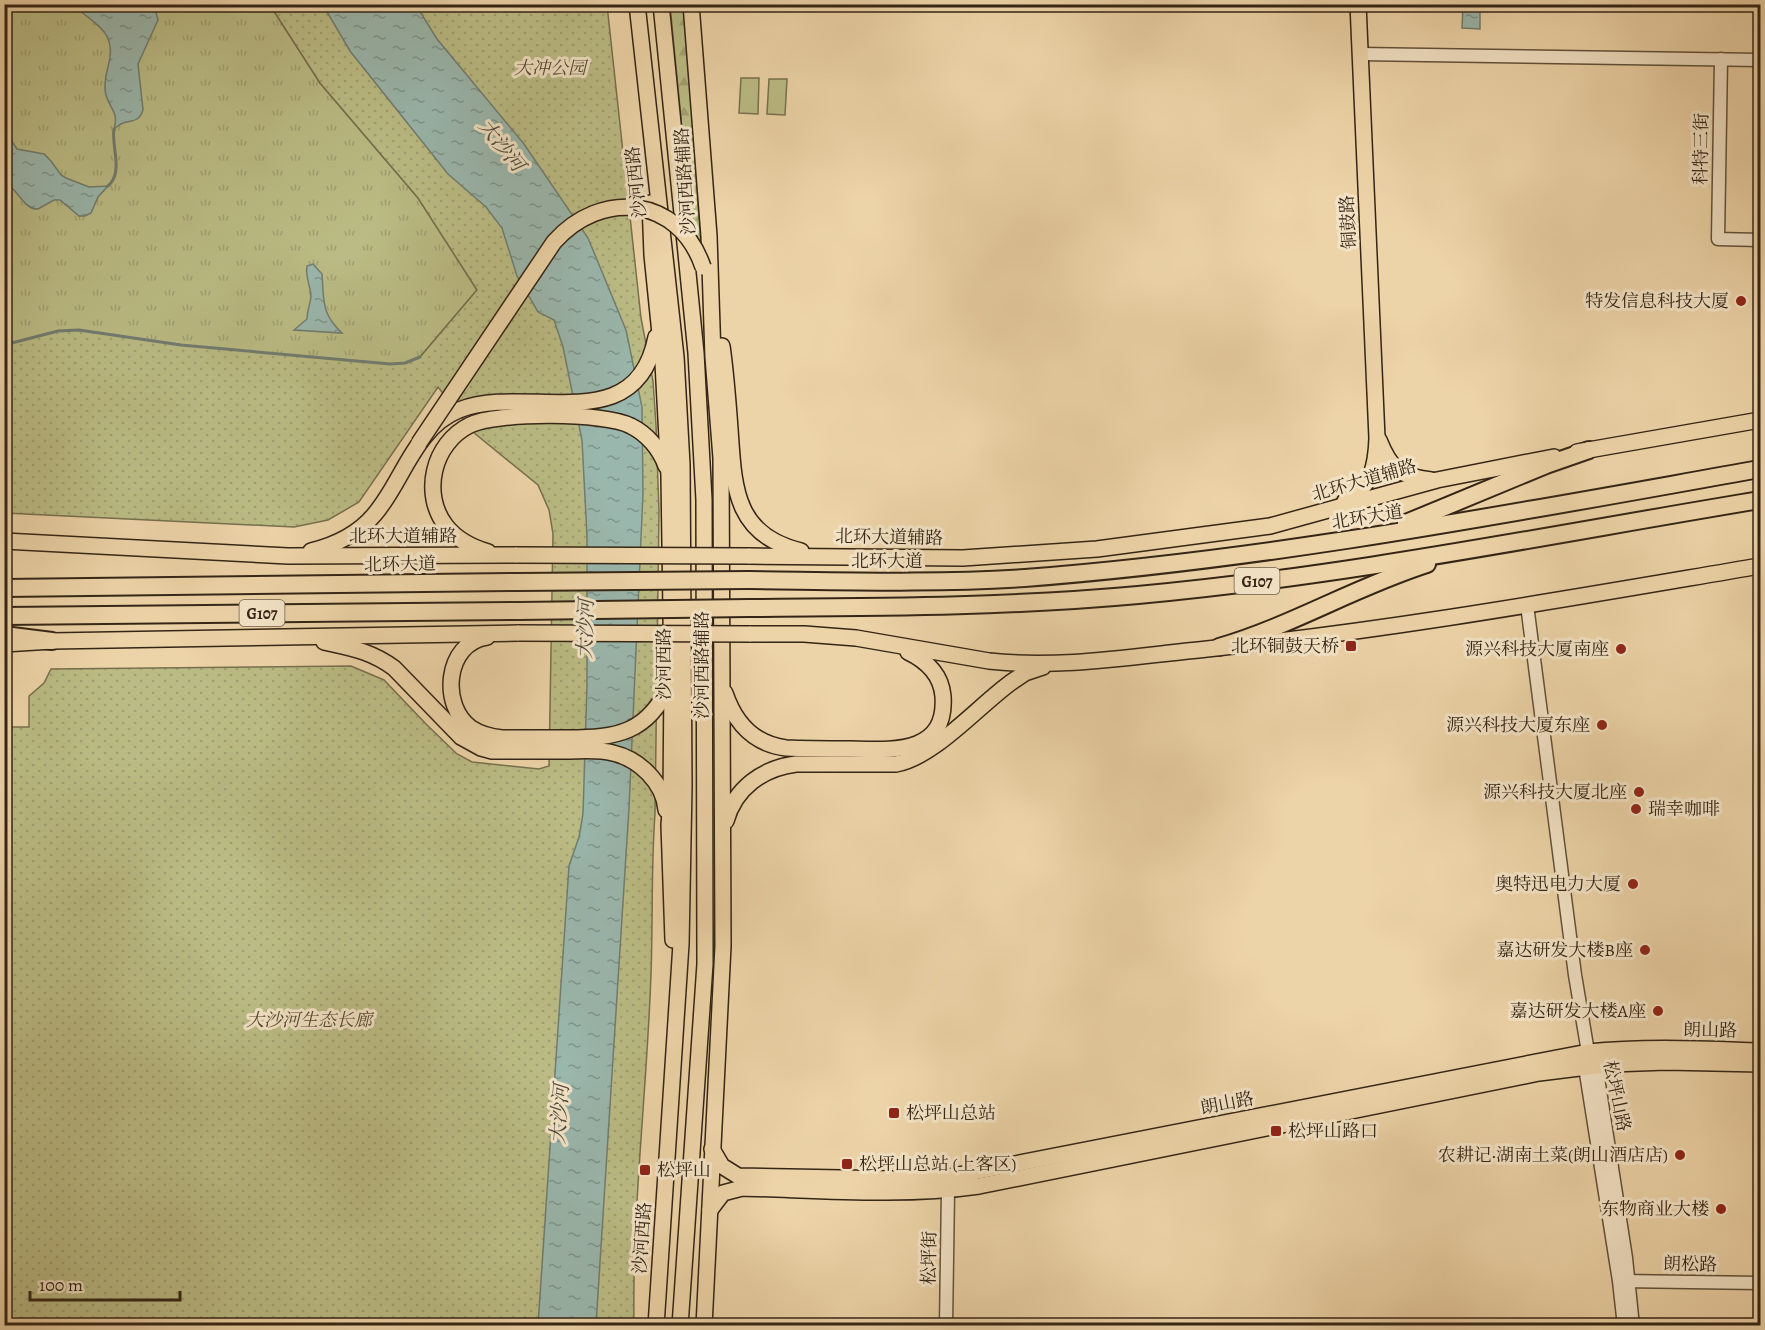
<svg xmlns="http://www.w3.org/2000/svg" width="1765" height="1330" font-family="Alegreya,'Noto Serif SC',serif">
<defs>
<pattern id="grass-tufts" width="24" height="20" patternUnits="userSpaceOnUse" patternTransform="scale(1.5)"><rect width="24" height="20" fill="#bbbc85"/><path d="M3 7l-1-3M5 7V3M7 7l1-3M15 17l-1-3M17 17v-4M19 17l1-3" fill="none" stroke="#a1a172"/></pattern>
<pattern id="forest-firs" width="22" height="20" patternUnits="userSpaceOnUse" patternTransform="scale(1.5)"><rect width="22" height="20" fill="#bbbc85"/><path d="M5 1l3.5 6h-7zM16 11l3.5 6h-7z" fill="#a1a172"/></pattern>
<pattern id="park-dots" width="8" height="8" patternUnits="userSpaceOnUse" patternTransform="scale(1.5)"><rect width="8" height="8" fill="#bbbc85"/><path d="M2 2h.1M6 6h.1" fill="none" stroke="#a1a172" stroke-width="1.8" stroke-linecap="round"/></pattern>
<pattern id="water-ripples" width="26" height="14" patternUnits="userSpaceOnUse" patternTransform="scale(1.5)"><rect width="26" height="14" fill="#9ab7ad"/><path d="M2 4q2-2 4 0t4 0M15 11q2-2 4 0t4 0" fill="none" stroke="#7e958c"/></pattern>
</defs>
<rect width="100%" height="100%" fill="#edd4a8"/>
<filter id="stains"><feTurbulence type="fractalNoise" baseFrequency=".00333" numOctaves="4"/><feColorMatrix values="0 0 0 0 .2 0 0 0 0 .09 0 0 0 0 .02 0 0 0 .5 -.17"/></filter>
<radialGradient id="worn" r=".72"><stop offset=".6" stop-color="#630" stop-opacity="0"/><stop offset="1" stop-color="#630" stop-opacity=".3"/></radialGradient>
<polygon fill="url(#grass-tufts)" stroke="#78704e" stroke-width="1.5" points="4,5 270,5 320,83 418,198 477,290 420,357 405,363 390,364 181,345 79,330 5,345"/>
<polygon fill="url(#forest-firs)" stroke="#78704e" stroke-width="1.5" points="670,5 685,5 701,246 692,232"/>
<path fill="url(#park-dots)" stroke="#78704e" stroke-width="1.5" d="M270,5h337l34,313 12,63 3,44 3,86 -4,303c-4,53 -2,106 -4,160 -4,117 -19,234 -17,351h-629v-598h24v-31l15,-13 7,-14 300,-3 33,14 43,45 30,29 15,8 67,7 10,-3 4,-232 -4,-24 -11,-25 -65,-53 -35,-45 -79,115 -31,18 -34,7 -289,-14v-168l53,-14 21,-1 102,15 209,19 15,-1 15,-6 57,-67 -59,-92 -98,-115z"/>
<g fill="#bbbc85" stroke="#78704e" stroke-width="1.5">
<polygon points="741,78 759,78 758,114 739,113"/>
<polygon points="769,79 787,79 785,115 767,114"/>
</g>
<g fill="url(#water-ripples)" stroke="#717d71" stroke-width="1.5">
<path d="M78,5h76l4,15 -20,44 5,46c-4,12 -10,10 -20,13 -3,1 -6,4 -9,6 5,-18 -4,-19 -8,-34 -3,-9 0,-20 2,-28 9,-32 -7,-39 -29,-57z"/>
<polygon points="323,5 416,5 437,39 524,144 588,238 626,330 642,407 643,493 629,808 596,1325 538,1325 569,866 579,837 583,814 587,685 587,536 582,440 563,347 554,320 538,312 517,276 502,228 486,207 448,174 350,51"/>
<polygon points="1463,5 1480,5 1480,29 1462,28"/>
<path d="M4,129l13,20 27,5 7,7 10,14 5,3 23,9 19,-1 -10,11 -7,16 -6,3h-6l-19,-16h-6l-16,9c-14,1 -20,-20 -33,-26z"/>
<path d="M313,264l9,10c2,27 -1,39 20,59l-48,-3 13,-11c0,-11 4,-15 4,-24 -1,-10 -6,-18 -4,-29z"/>
</g>
<g fill="none" stroke-linecap="round" stroke-linejoin="round">
<g stroke="#717d71" stroke-width="3">
<path d="M108,186c16,-14 3,-39 6,-57"/>
<polyline points="4,345 58,331 79,330 181,345 390,364 405,363 420,357"/>
</g>
<defs>
<g id="minor">
<polyline points="1360,54 1760,60"/>
<polyline points="1721,59 1718,239 1760,240"/>
<polyline points="1527,605 1575,975 1588,1052 1596,1065 1626,1258 1633,1326"/>
<polyline points="1586,1060 1585,1067 1619,1281 1624,1326"/>
<polyline points="1621,1281 1760,1283"/>
<polyline points="946,1326 948,1190"/>
</g>
<g id="major">
<polyline points="637,4 676,357 682,465 684,786 681,944 656,1326"/>
<polyline points="661,4 696,353 704,500 705,964 680,1326"/>
<polyline points="691,4 709,236 713,357 721,458 723,946 704,1326"/>
<polyline points="650,203 652,255 663,363 669,476 672,681 671,799 669,825 673,940"/>
<path d="M722,346c4,28 6,55 8,83 4,58 4,106 71,122"/>
<path d="M1379,440c12,30 21,36 52,40"/>
<polyline points="1577,452 1760,420"/>
<path d="M1345,501c27,-15 31,-34 32,-63l-19,-434"/>
<polyline points="4,541 288,556 517,555"/>
<path d="M311,551c24,-6 47,-17 63,-36 29,-33 40,-87 85,-105 69,-27 177,31 197,-73"/>
<path d="M488,552c-17,-5 -31,-12 -42,-26 -25,-32 -13,-83 24,-101 26,-13 135,-13 161,1 16,8 29,23 35,40"/>
<polyline points="748,556 963,558 1097,549 1270,526 1437,480 1554,457"/>
<path d="M749,634h55l52,4 133,23c72,8 146,-5 218,-12 186,-19 369,-52 553,-83"/>
<path d="M487,637c-42,6 -47,69 -16,91 9,6 21,9 31,10 22,0 44,0 66,0 49,0 80,-5 102,-54"/>
<path d="M324,642c27,6 47,9 70,26l67,69 20,11 11,3c25,0 49,0 74,0 15,0 32,-2 47,2 26,6 51,30 53,57"/>
<polyline points="4,644 52,641 519,633"/>
<path d="M725,693c10,30 29,51 61,55 22,1 44,1 65,1 41,1 96,6 92,-53 -2,-22 -16,-35 -35,-44"/>
<path d="M726,821c9,-33 37,-53 70,-57h100c39,-7 84,-60 117,-83l12,-8 18,-6"/>
<path d="M712,1149l10,17 16,10 157,3 53,-2 640,-125c57,-6 115,-3 172,-1"/>
<path d="M710,1210l13,-17 19,-5c78,2 159,9 237,-2l560,-113 73,-9 54,-2 94,2"/>
</g>
<g id="highway">
<polyline points="1406,523 1546,465 1589,450"/>
<path d="M749,580c92,1 185,4 276,-2 248,-19 492,-66 735,-109"/>
<polyline points="4,588 518,582"/>
<path d="M749,608c130,-1 259,-1 389,-13 209,-19 416,-61 622,-95"/>
<polyline points="4,616 519,611"/>
<polyline points="4,635 52,641"/>
<path d="M1219,647c72,-21 136,-60 208,-83"/>
</g>
</defs>
<use href="#minor" stroke="#62513a" stroke-width="15"/>
<use href="#major" stroke="#342516" stroke-width="18"/>
<use href="#highway" stroke="#342516" stroke-width="20"/>
<use href="#minor" stroke="#f3e3c6" stroke-width="12"/>
<use href="#major" stroke="#edd4a8" stroke-width="15"/>
<use href="#highway" stroke="#edd4a8" stroke-width="16"/>
<defs>
<g id="major-bridge">
<path d="M419,443l135,-201c47,-53 125,-46 149,25"/>
<polyline points="517,555 748,556"/>
<polyline points="519,633 749,634"/>
</g>
<g id="highway-bridge">
<polyline points="518,582 749,580"/>
<polyline points="519,611 749,608"/>
</g>
</defs>
<use href="#major-bridge" stroke="#342516" stroke-width="18" stroke-linecap="butt"/>
<use href="#highway-bridge" stroke="#342516" stroke-width="20" stroke-linecap="butt"/>
<use href="#major-bridge" stroke="#edd4a8" stroke-width="15"/>
<use href="#highway-bridge" stroke="#edd4a8" stroke-width="16"/>
</g>
<g fill="#8f2418" stroke="#f3e3c6" stroke-width="2">
<circle cx="1741" cy="301" r="6"/>
<rect x="1345" y="640" width="12" height="12" rx="3"/>
<circle cx="1621" cy="649" r="6"/>
<circle cx="1602" cy="725" r="6"/>
<circle cx="1639" cy="792" r="6"/>
<circle cx="1636" cy="809" r="6"/>
<circle cx="1633" cy="884" r="6"/>
<circle cx="1645" cy="950" r="6"/>
<circle cx="1658" cy="1011" r="6"/>
<rect x="888" y="1107" width="12" height="12" rx="3"/>
<rect x="1270" y="1125" width="12" height="12" rx="3"/>
<circle cx="1680" cy="1155" r="6"/>
<rect x="841" y="1158" width="12" height="12" rx="3"/>
<rect x="639" y="1164" width="12" height="12" rx="3"/>
<circle cx="1721" cy="1209" r="6"/>
</g>
<g text-anchor="middle" stroke-width="6" stroke-linejoin="round" paint-order="stroke">
<g fill="#f3e3c6" stroke="#6d5e4b" stroke-width="1.5">
<rect x="1234.5" y="568" width="45" height="26" rx="4.5"/>
<rect x="239.5" y="600" width="45" height="26" rx="4.5"/>
</g>
<g font-size="16" font-weight="bold" fill="#342516">
<text x="1257" y="587">G107</text>
<text x="262" y="619">G107</text>
</g>
<g font-size="18" font-style="italic" fill="#564b32" stroke="#f3e3c6">
<text x="550" y="74">大冲公园</text>
<text x="309" y="1026">大沙河生态长廊</text>
</g>
<g font-size="18" fill="#342516" stroke="#f3e3c6">
<text transform="translate(1701 149) rotate(-89)" y="6">科特三街</text>
<text transform="translate(685 181) rotate(-94)" y="6">沙河西路辅路</text>
<text transform="translate(636 182) rotate(-96)" y="6">沙河西路</text>
<text transform="translate(1348 222) rotate(-93)" y="6">铜鼓路</text>
<text transform="translate(1364 480) rotate(-16)" y="6">北环大道辅路</text>
<text transform="translate(1367 517) rotate(-9)" y="6">北环大道</text>
<text x="403" y="542">北环大道辅路</text>
<text transform="translate(889 537) rotate(1)" y="6">北环大道辅路</text>
<text x="887" y="567">北环大道</text>
<text transform="translate(400 564) rotate(-1)" y="6">北环大道</text>
<text transform="translate(664 664) rotate(-90)" y="6">沙河西路</text>
<text transform="translate(702 665) rotate(-90)" y="6">沙河西路辅路</text>
<text transform="translate(1710 1030) rotate(1)" y="6">朗山路</text>
<text transform="translate(1617 1096) rotate(78)" y="6">松坪山路</text>
<text transform="translate(1227 1103) rotate(-11)" y="6">朗山路</text>
<text transform="translate(642 1238) rotate(-86)" y="6">沙河西路</text>
<text transform="translate(929 1258) rotate(-89)" y="6">松坪街</text>
<text transform="translate(1690 1264) rotate(1)" y="6">朗松路</text>
</g>
<g font-size="18" fill="#342516" stroke="#f3e3c6" text-anchor="end">
<text x="1729" y="307">特发信息科技大厦</text>
<text x="1339" y="652">北环铜鼓天桥</text>
<text x="1609" y="655">源兴科技大厦南座</text>
<text x="1590" y="731">源兴科技大厦东座</text>
<text x="1627" y="798">源兴科技大厦北座</text>
<text x="1648" y="815" text-anchor="start">瑞幸咖啡</text>
<text x="1621" y="890">奥特迅电力大厦</text>
<text x="1633" y="956">嘉达研发大楼B座</text>
<text x="1646" y="1017">嘉达研发大楼A座</text>
<text x="906" y="1119" text-anchor="start">松坪山总站</text>
<text x="1288" y="1137" text-anchor="start">松坪山路口</text>
<text x="1668" y="1161">农耕记·湖南土菜(朗山酒店店)</text>
<text x="859" y="1170" text-anchor="start">松坪山总站 (上客区)</text>
<text x="657" y="1176" text-anchor="start">松坪山</text>
<text x="1709" y="1215">东物商业大楼</text>
</g>
<g font-size="20" font-style="italic" fill="#4e4a3c" stroke="#f3e3c6">
<text transform="translate(502 145) rotate(51)" y="7">大沙河</text>
<text transform="translate(585 629) rotate(-88)" y="7">大沙河</text>
<text transform="translate(559 1114) rotate(-86)" y="7">大沙河</text>
</g>
</g>
<rect width="1765" height="1330" fill="none" stroke="#edd4a8" stroke-width="24"/>
<rect x="6" y="6" width="1753" height="1318" fill="none" stroke="#342516" stroke-width="3"/>
<rect x="12" y="12" width="1741" height="1306" fill="none" stroke="#342516" stroke-width="1.5"/>
<path d="M30 1291v9h150v-9" fill="none" stroke="#342516" stroke-width="3"/>
<text x="39" y="1291" font-size="18" fill="#342516" stroke="#f3e3c6" stroke-width="4.5" paint-order="stroke">100 m</text>
<rect width="100%" height="100%" filter="url(#stains)"/>
<rect width="100%" height="100%" fill="url(#worn)"/>
</svg>
